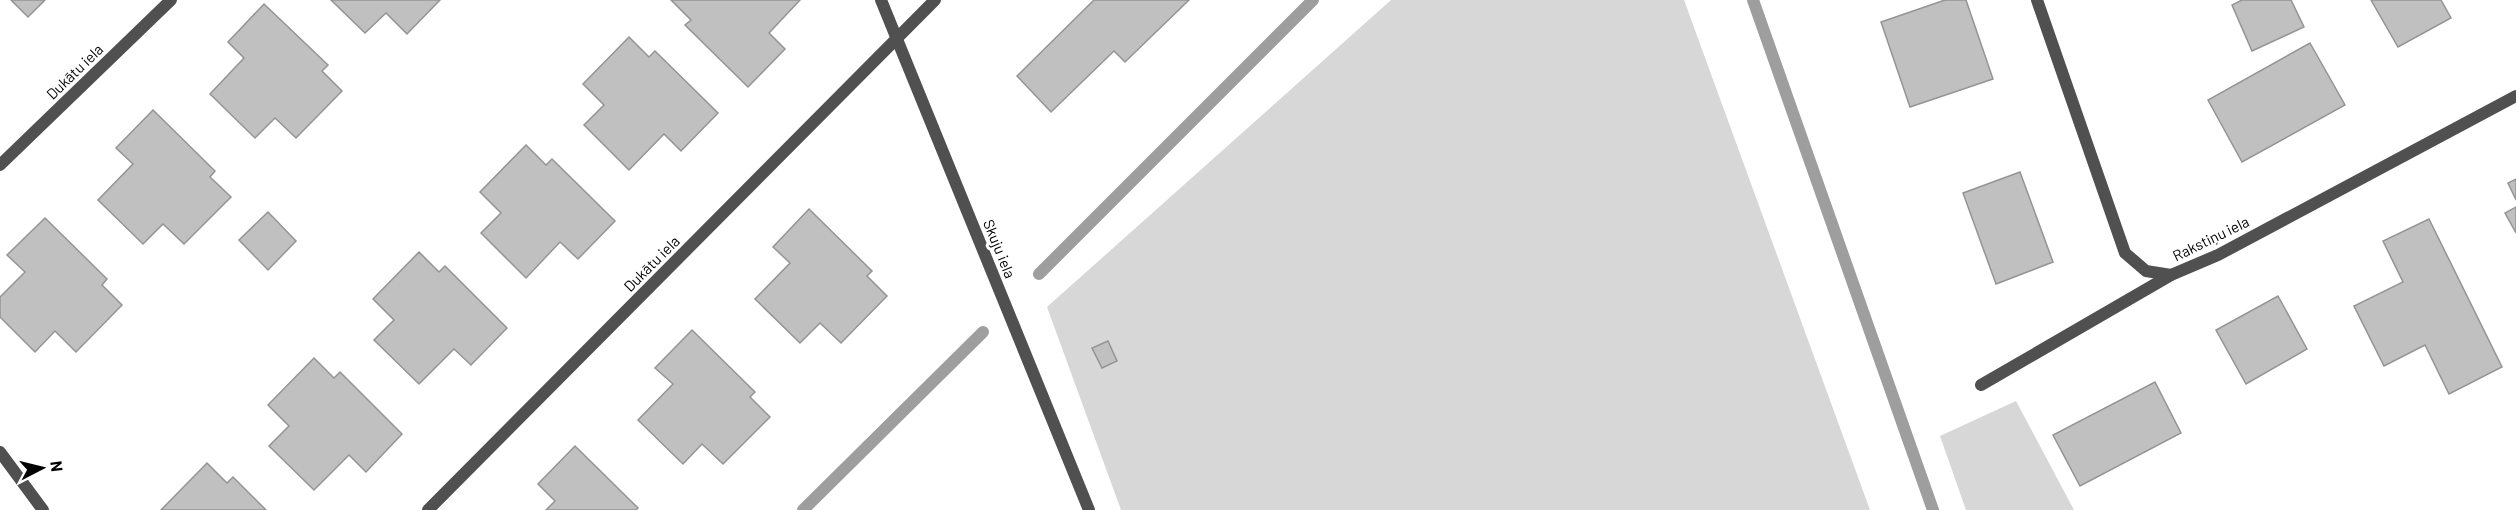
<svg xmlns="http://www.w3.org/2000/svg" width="2516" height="510" font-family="Barlow,sans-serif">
<rect width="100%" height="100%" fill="#fff"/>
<g fill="#d7d7d7">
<polygon points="1391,0 1684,0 1870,510 1121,510 1047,307"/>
<polygon points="2016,401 2074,510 1966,510 1940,436"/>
</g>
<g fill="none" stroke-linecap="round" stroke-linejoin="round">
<g stroke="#9e9e9e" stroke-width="12">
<polyline points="1753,0 1933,510"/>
<polyline points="1039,274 1313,0"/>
<polyline points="803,510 983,332"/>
</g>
</g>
<g fill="#c0c0c0" stroke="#949494" stroke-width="1.5">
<polygon points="11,0 45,0 28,17"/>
<polygon points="331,0 440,0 407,34 386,13 365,33"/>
<polygon points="671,0 800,0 769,33 785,49 748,87 685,25 691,20"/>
<polygon points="1094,0 1189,0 1125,62 1114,51 1051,112 1017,76"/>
<polygon points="1945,0 1966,0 1993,79 1910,107 1881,22"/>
<polygon points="2242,0 2291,0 2304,27 2252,51 2232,5"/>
<polygon points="2371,0 2441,0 2451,18 2398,47"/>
<polygon points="264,4 328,65 322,71 342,91 296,138 275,118 255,138 210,94 244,58 228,42"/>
<polygon points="629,37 649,57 655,51 718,113 681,151 664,134 629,170 584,125 604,105 583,84"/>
<polygon points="2310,43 2345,105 2242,162 2208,100"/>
<polygon points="153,110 215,171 210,177 231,197 184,244 163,224 143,244 98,200 133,164 116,148"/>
<polygon points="526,145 546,165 552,159 615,221 578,259 560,242 526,278 481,233 501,213 480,192"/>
<polygon points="2020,172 2053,262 1996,284 1963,193"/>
<polygon points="2516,179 2516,200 2508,183"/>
<polygon points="2516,207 2516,233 2505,213"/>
<polygon points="809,209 872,271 867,276 887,296 841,343 820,323 800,343 755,299 790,263 773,247"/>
<polygon points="268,212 296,241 268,270 239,240"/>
<polygon points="45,218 107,279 102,285 122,305 76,352 55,331 35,352 0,317 0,297 25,272 7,255"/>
<polygon points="2429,219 2502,367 2449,394 2425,345 2384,366 2354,306 2403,282 2383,241"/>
<polygon points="419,252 439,272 445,266 507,328 471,365 454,349 419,384 374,340 394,320 373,299"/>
<polygon points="2278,296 2307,349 2246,384 2216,330"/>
<polygon points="692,330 755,392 750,397 770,417 723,464 702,444 683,464 638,420 673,384 655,368"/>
<polygon points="1108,341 1117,361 1102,368 1092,348"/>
<polygon points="314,358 334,378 340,372 402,434 366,472 349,455 314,490 269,446 289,426 268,405"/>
<polygon points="2155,382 2181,433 2080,486 2053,435"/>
<polygon points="575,446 638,508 636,510 546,510 555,501 538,484"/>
<polygon points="207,463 227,483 233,477 266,510 161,510"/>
</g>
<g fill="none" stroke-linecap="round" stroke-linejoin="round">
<g stroke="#505050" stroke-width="12">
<polyline points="881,0 1089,510"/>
<polyline points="2037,0 2125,253 2146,271 2171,275 2218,255 2516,96"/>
<polyline points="0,165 171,0"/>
<polyline points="1981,385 2171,275"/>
<polyline points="0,452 43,510"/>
<polyline points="428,510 935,0"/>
</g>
</g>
<g text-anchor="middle" stroke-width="6" stroke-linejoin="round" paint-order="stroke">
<g font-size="15" fill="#000" stroke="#fff">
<text transform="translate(75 72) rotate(-44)" y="5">Dukātu iela</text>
<text transform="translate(2211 239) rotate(-26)" y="5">Rakstiņu iela</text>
<text transform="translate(999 249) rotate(68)" y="5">Skuju iela</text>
<text transform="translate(652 264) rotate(-45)" y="5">Dukātu iela</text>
</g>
</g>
<g transform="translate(42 468) rotate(83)" stroke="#ffffff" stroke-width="4.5" paint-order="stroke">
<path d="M0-4.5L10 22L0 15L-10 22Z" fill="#000000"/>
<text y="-9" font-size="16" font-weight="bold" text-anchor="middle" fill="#000000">N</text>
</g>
</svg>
